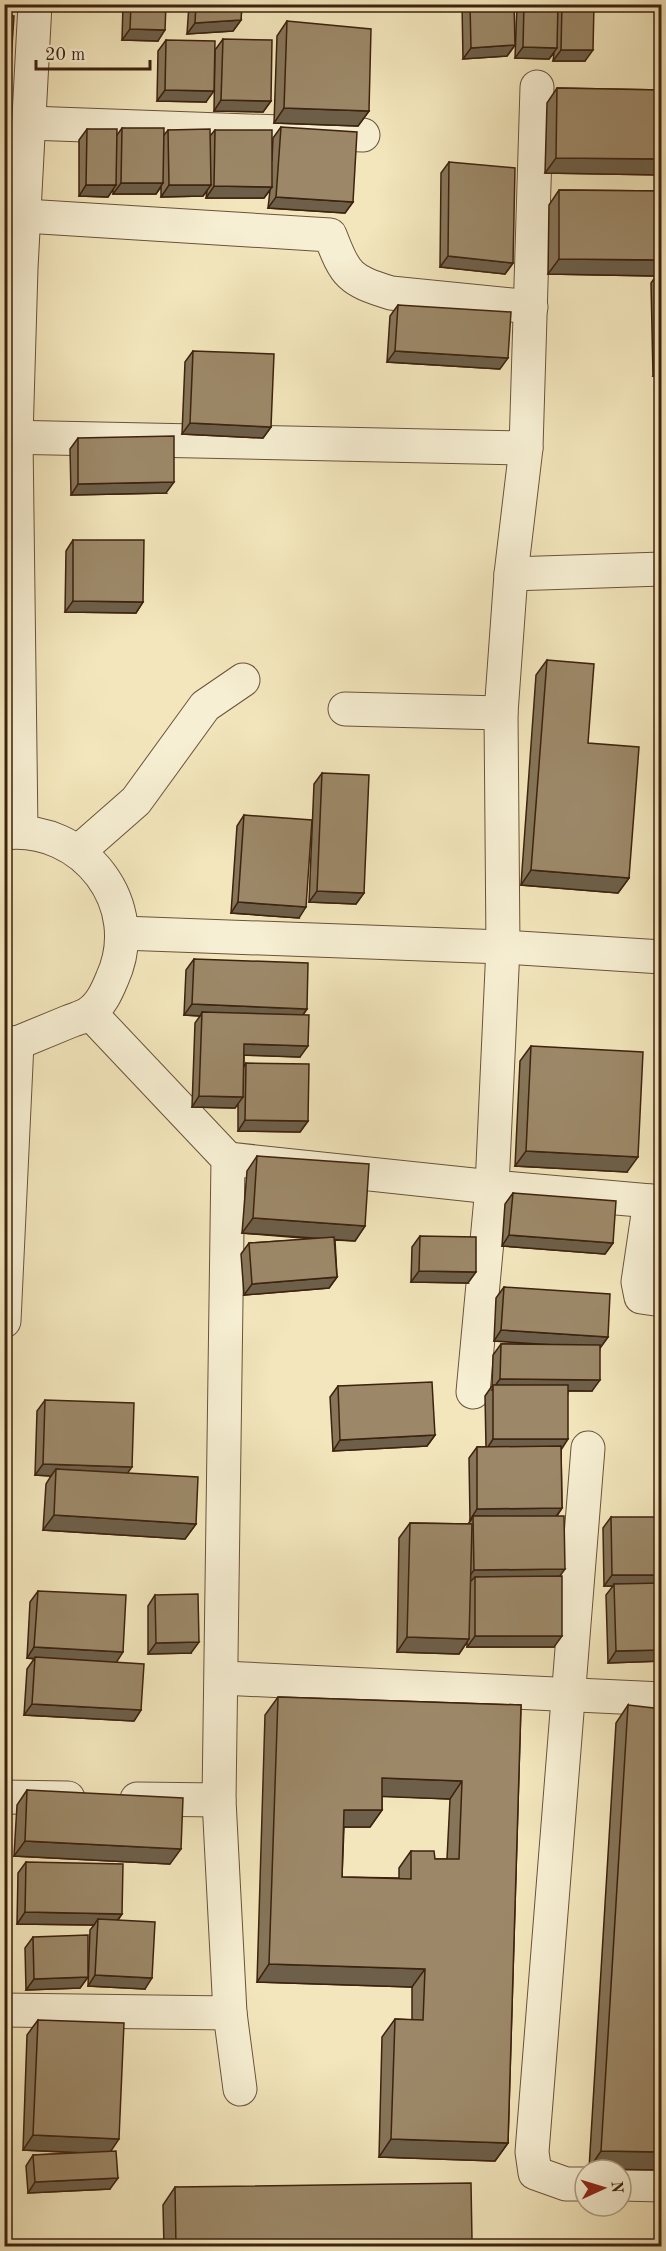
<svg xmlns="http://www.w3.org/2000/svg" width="666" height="2251" font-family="'Old Standard TT',serif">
<rect width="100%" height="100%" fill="#f3e6bc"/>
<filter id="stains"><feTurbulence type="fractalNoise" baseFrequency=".00333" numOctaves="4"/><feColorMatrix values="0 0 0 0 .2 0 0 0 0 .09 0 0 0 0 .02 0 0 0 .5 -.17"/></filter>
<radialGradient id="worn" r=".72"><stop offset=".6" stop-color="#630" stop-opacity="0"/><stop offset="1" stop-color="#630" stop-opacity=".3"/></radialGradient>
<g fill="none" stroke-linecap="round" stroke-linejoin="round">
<defs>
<g id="minor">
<polyline points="29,123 363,135"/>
<path d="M25,216l305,19c16,41 19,45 61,58l140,14"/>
<polyline points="4,437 526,448"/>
<polyline points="511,574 662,569"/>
<polyline points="345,709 501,713"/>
<polyline points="21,831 16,437 21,268 35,4"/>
<path d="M4,833c80,-9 142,72 108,146 -5,12 -11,26 -23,34 -5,4 -14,6 -21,9 -17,7 -34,14 -51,21l-13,-1"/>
<polyline points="79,851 136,801 205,706 243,680"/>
<polyline points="122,933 503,947 662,957"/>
<polyline points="228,1159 492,1187 662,1202"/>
<polyline points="650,1201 638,1282 641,1297 662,1300"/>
<polyline points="4,1321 17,1043"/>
<polyline points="473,1392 492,1187 503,947 501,713 511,574 526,448 537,87"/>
<polyline points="222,1678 662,1699"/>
<polyline points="4,1797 68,1798"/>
<polyline points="137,1799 219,1800"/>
<polyline points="4,2010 230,2013 219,1800 228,1159 90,1013"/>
<polyline points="230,2013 240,2089"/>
<polyline points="585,2184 566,2184 535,2173 532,2152 588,1448"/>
<polyline points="621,2184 662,2185"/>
</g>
</defs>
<use href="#minor" stroke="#6a533a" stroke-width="35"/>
<use href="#minor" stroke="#f7efd3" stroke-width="33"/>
</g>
<g fill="#867559" stroke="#3d220e" stroke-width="1.5" fill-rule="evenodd">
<polygon points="123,4 166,4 158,41 122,40"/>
<polygon points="189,4 242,4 241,20 233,31 187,34"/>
<polygon points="462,4 514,4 515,45 507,56 463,59"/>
<polygon points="517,4 594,4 585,61 553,61 554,53 549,59 515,58"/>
<polygon points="287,21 369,111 358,126 274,123 277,36"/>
<polygon points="223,39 271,101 263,112 214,111 215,50"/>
<polygon points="166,40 206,102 157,101 158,51"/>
<polygon points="557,88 662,90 662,175 545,173 547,103"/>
<polygon points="281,127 353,202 345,213 268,208 270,190 264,198 206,198 207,191 203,196 161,197 161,187 156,194 113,194 113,189 108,197 79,196 79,140 87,129 117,135 122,128 164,135 168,130 210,136 215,130 272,160 273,138"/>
<polygon points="449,162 513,263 505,274 440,267 441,173"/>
<polygon points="559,190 662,191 662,376 653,376 651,283 656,276 548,274 549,205"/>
<polygon points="398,305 500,369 387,362 390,316"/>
<polygon points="193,351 271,427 263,438 182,434 185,362"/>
<polygon points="78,438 166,493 71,495 70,449"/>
<polygon points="73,540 143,602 136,613 65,612 66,551"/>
<polygon points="547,660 588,743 629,878 618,893 521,885 536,675"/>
<polygon points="322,773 364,893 356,904 309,902 314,784"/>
<polygon points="244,815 299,918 231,913 237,826"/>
<polygon points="194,959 307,1009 303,1015 300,1057 244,1055 244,1067 246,1063 308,1121 300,1132 238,1131 238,1104 235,1108 192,1107 195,1023 200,1016 184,1015 186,970"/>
<polygon points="531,1046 627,1172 515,1166 520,1061"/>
<polygon points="257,1156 365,1226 355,1241 335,1240 337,1277 329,1288 244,1295 241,1254 249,1243 314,1239 242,1233 247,1171"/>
<polygon points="513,1193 613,1243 605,1254 502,1246 505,1204"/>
<polygon points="420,1236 468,1283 411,1282 412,1247"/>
<polygon points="504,1287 608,1337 600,1348 592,1391 568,1391 561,1449 562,1508 557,1516 560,1576 554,1647 467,1647 467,1642 459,1654 397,1652 399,1538 410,1523 468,1524 471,1520 470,1520 469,1458 477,1447 486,1447 485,1396 492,1386 493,1355 501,1344 544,1344 494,1341 496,1298"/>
<polygon points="338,1386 435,1435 427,1446 333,1451 330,1397"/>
<polygon points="45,1400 128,1473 196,1524 185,1539 43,1530 46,1484 51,1476 35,1475 37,1411"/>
<polygon points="611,1517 662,1661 608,1663 606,1595 613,1586 604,1586 603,1528"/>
<polygon points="38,1591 116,1662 141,1710 134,1721 24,1715 27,1669 34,1659 27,1658 30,1602"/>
<polygon points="155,1595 191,1653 148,1654 148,1606"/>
<path d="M278,1697l243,8 -13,438 -13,18 -116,-4 3,-120 13,-18 17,1v-33l-155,-5 8,-267zM382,1796l68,3 -3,60h-12l-24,-8 -12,17v10l-57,-1 2,-50h26l12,-17z"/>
<polygon points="628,1705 662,2170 589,2169 616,1723"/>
<polygon points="27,1790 170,1864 14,1856 17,1805"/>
<polygon points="26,1862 122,1914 118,1920 145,1989 88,1986 90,1930 94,1925 17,1924 18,1873"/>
<polygon points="33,1937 88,1977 80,1988 26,1990 25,1948"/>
<polygon points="38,2020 111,2151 110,2189 28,2193 26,2166 33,2155 81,2153 23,2150 27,2035"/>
<polygon points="175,2187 472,2240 467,2247 164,2247 163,2205"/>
</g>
<g fill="#6d5f49" stroke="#3d220e" stroke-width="1.5">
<polygon points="241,20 233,31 187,34 195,23"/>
<polygon points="130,29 165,30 158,41 122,40"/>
<polygon points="515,45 507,56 463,59 471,48"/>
<polygon points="523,47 557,48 549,59 515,58"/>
<polygon points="561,50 593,50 585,61 553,61"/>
<polygon points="4,60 11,61 4,69"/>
<polygon points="165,90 214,91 206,102 157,101"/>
<polygon points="221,100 271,101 263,112 214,111"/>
<polygon points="284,108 369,111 358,126 274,123"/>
<polygon points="556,158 662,159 662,175 545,173"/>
<polygon points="121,183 163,183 156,194 113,194"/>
<polygon points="86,185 116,185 108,197 79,196"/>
<polygon points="169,185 211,185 203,196 161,197"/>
<polygon points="214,186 272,187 264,198 206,198"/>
<polygon points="276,197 353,202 345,213 268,208"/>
<polygon points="448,256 513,263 505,274 440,267"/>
<polygon points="559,259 662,260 662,268 656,276 548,274"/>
<polygon points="395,351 508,358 500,369 387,362"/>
<polygon points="662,364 662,376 653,376"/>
<polygon points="190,423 271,427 263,438 182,434"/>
<polygon points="174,482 166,493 71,495 78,484"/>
<polygon points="73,601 143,602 136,613 65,612"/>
<polygon points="531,870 629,878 618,893 521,885"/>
<polygon points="317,891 364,893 356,904 309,902"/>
<polygon points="238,902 306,907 299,918 231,913"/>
<polygon points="192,1004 307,1009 299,1020 202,1012 200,1016 184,1015"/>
<polygon points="244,1044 308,1046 300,1057 237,1055"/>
<polygon points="199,1096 243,1097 235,1108 192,1107"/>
<polygon points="245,1120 308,1121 300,1132 238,1131"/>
<polygon points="526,1151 638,1157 627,1172 515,1166"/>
<polygon points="253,1218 365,1226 355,1241 242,1233"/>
<polygon points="509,1235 613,1243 605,1254 502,1246"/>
<polygon points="419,1271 476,1272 468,1283 411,1282"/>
<polygon points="337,1277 329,1288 244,1295 252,1284"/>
<polygon points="501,1330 608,1337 600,1348 494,1341"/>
<polygon points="500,1379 600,1380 592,1391 492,1390"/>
<polygon points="435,1435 427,1446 333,1451 340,1440"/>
<polygon points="493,1439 568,1439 561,1450 486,1450"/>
<polygon points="43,1464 132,1467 124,1478 56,1469 51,1476 35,1475"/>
<polygon points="562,1508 554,1519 473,1516 471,1520 470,1520 477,1509"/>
<polygon points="54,1515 196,1524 185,1539 43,1530"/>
<polygon points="565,1569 557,1580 475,1577 471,1581 466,1581 474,1570"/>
<polygon points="612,1575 662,1575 662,1586 614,1584 613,1586 604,1586"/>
<polygon points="475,1636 562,1636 554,1647 467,1647"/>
<polygon points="407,1637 469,1639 459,1654 397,1652"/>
<polygon points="199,1642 191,1653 148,1654 156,1643"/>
<polygon points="34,1647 123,1652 116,1663 27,1658"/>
<polygon points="662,1650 662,1661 608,1663 616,1651"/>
<polygon points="32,1704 141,1710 134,1721 24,1715"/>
<polygon points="382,1778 462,1781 450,1799 370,1796"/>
<polygon points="344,1810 382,1810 370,1827 332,1827"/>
<polygon points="25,1841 181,1849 170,1864 14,1856"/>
<polygon points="25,1912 122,1914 114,1925 98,1919 94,1925 17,1924"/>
<polygon points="269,1964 425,1969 412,1987 257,1982"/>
<polygon points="95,1975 152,1978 145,1989 88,1986"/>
<polygon points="88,1977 80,1988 26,1990 34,1979"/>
<polygon points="33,2135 119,2139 109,2154 23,2150"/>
<polygon points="391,2139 508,2143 495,2161 379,2157"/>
<polygon points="601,2151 662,2152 662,2170 589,2169"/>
<polygon points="118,2178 110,2189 28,2193 35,2182"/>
<polygon points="472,2240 467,2247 217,2247 220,2243"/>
</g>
<g fill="#9c8868" stroke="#3d220e" stroke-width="1.5" fill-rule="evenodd">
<polygon points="131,4 166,4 165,30 130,29"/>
<polygon points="196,4 242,4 241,20 195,23"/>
<polygon points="470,4 514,4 515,45 471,48"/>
<polygon points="524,4 558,4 557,48 523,47"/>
<polygon points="562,4 594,4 593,50 561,50"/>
<polygon points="4,15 14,16 11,61 4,60"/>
<polygon points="287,21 371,29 369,111 284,108"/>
<polygon points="223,39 272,40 271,101 221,100"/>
<polygon points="166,40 215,41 214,91 165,90"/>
<polygon points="557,88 662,90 662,159 556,158"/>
<polygon points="281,127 357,132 353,202 276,197"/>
<polygon points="122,128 164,128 163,183 121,183"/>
<polygon points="87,129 117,129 116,185 86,185"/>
<polygon points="210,129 211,185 169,185 168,130"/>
<polygon points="215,130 272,130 272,187 214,186"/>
<polygon points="449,162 515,168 513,263 448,256"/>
<polygon points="559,190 662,191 662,260 559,259"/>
<polygon points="398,305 511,312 508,358 395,351"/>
<polygon points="193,351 274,354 271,427 190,423"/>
<polygon points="174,436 174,482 78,484 78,438"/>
<polygon points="73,540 144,540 143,602 73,601"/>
<polygon points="547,660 594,664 588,743 639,747 629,878 531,870"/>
<polygon points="322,773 369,775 364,893 317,891"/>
<polygon points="244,815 312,820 306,907 238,902"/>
<polygon points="194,959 308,963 307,1009 192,1004"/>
<polygon points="202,1012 309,1015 308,1046 244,1044 243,1097 199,1096"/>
<polygon points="531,1046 643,1052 638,1157 526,1151"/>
<polygon points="246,1063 309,1064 308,1121 245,1120"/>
<polygon points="257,1156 369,1164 365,1226 253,1218"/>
<polygon points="513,1193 616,1201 613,1243 509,1235"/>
<polygon points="420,1236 476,1237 476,1272 419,1271"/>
<polygon points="334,1237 337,1277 252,1284 249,1243"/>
<polygon points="504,1287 610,1294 608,1337 501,1330"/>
<polygon points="501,1344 600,1345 600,1380 500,1379"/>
<polygon points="432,1382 435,1435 340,1440 338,1386"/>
<rect x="493" y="1385" width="75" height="54"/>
<polygon points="45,1400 134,1403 132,1467 43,1464"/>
<polygon points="561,1446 562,1508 477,1509 477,1447"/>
<polygon points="56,1469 198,1477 196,1524 54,1515"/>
<polygon points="473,1516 564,1516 565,1569 474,1570"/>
<polygon points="611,1517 662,1517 662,1575 612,1575"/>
<polygon points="410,1523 472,1524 469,1639 407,1637"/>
<polygon points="562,1576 562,1636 475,1636 475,1577"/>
<polygon points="662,1583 662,1650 616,1651 614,1584"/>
<polygon points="38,1591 126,1595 123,1652 34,1647"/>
<polygon points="198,1594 199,1642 156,1643 155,1595"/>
<polygon points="35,1657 144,1664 141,1710 32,1704"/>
<path d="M278,1697l243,8 -13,438 -117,-4 4,-120 28,1 2,-51 -156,-5zM382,1778l80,3 -3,78h-24l-1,-8h-23v28l-69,-2 2,-67h38z"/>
<polygon points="628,1705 662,1709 662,2152 601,2151"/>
<polygon points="27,1790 183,1798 181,1849 25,1841"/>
<polygon points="26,1862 123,1864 122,1914 25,1912"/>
<polygon points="98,1919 155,1922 152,1978 95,1975"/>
<polygon points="88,1935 88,1977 34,1979 33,1937"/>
<polygon points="38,2020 124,2023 119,2139 33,2135"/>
<polygon points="116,2151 118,2178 35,2182 33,2155"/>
<polygon points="471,2183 472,2240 220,2243 220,2247 176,2247 175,2187"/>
</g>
<rect width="666" height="2251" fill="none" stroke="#f3e6bc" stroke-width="24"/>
<rect x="6" y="6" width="654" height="2239" fill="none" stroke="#3d220e" stroke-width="3"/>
<rect x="12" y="12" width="642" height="2227" fill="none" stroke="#3d220e" stroke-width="1.5"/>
<g transform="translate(603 2188) rotate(86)"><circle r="28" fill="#f7efd3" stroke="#ad9d84" stroke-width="1.5"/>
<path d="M0-4.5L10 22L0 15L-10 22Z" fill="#8f2418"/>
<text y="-9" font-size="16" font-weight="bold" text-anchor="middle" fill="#3d220e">N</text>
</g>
<path d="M36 60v9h114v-9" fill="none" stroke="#3d220e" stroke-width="3"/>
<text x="45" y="60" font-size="18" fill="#3d220e" stroke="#f7efd3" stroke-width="4.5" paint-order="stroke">20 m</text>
<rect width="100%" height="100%" filter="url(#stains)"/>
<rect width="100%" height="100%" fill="url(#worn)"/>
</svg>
